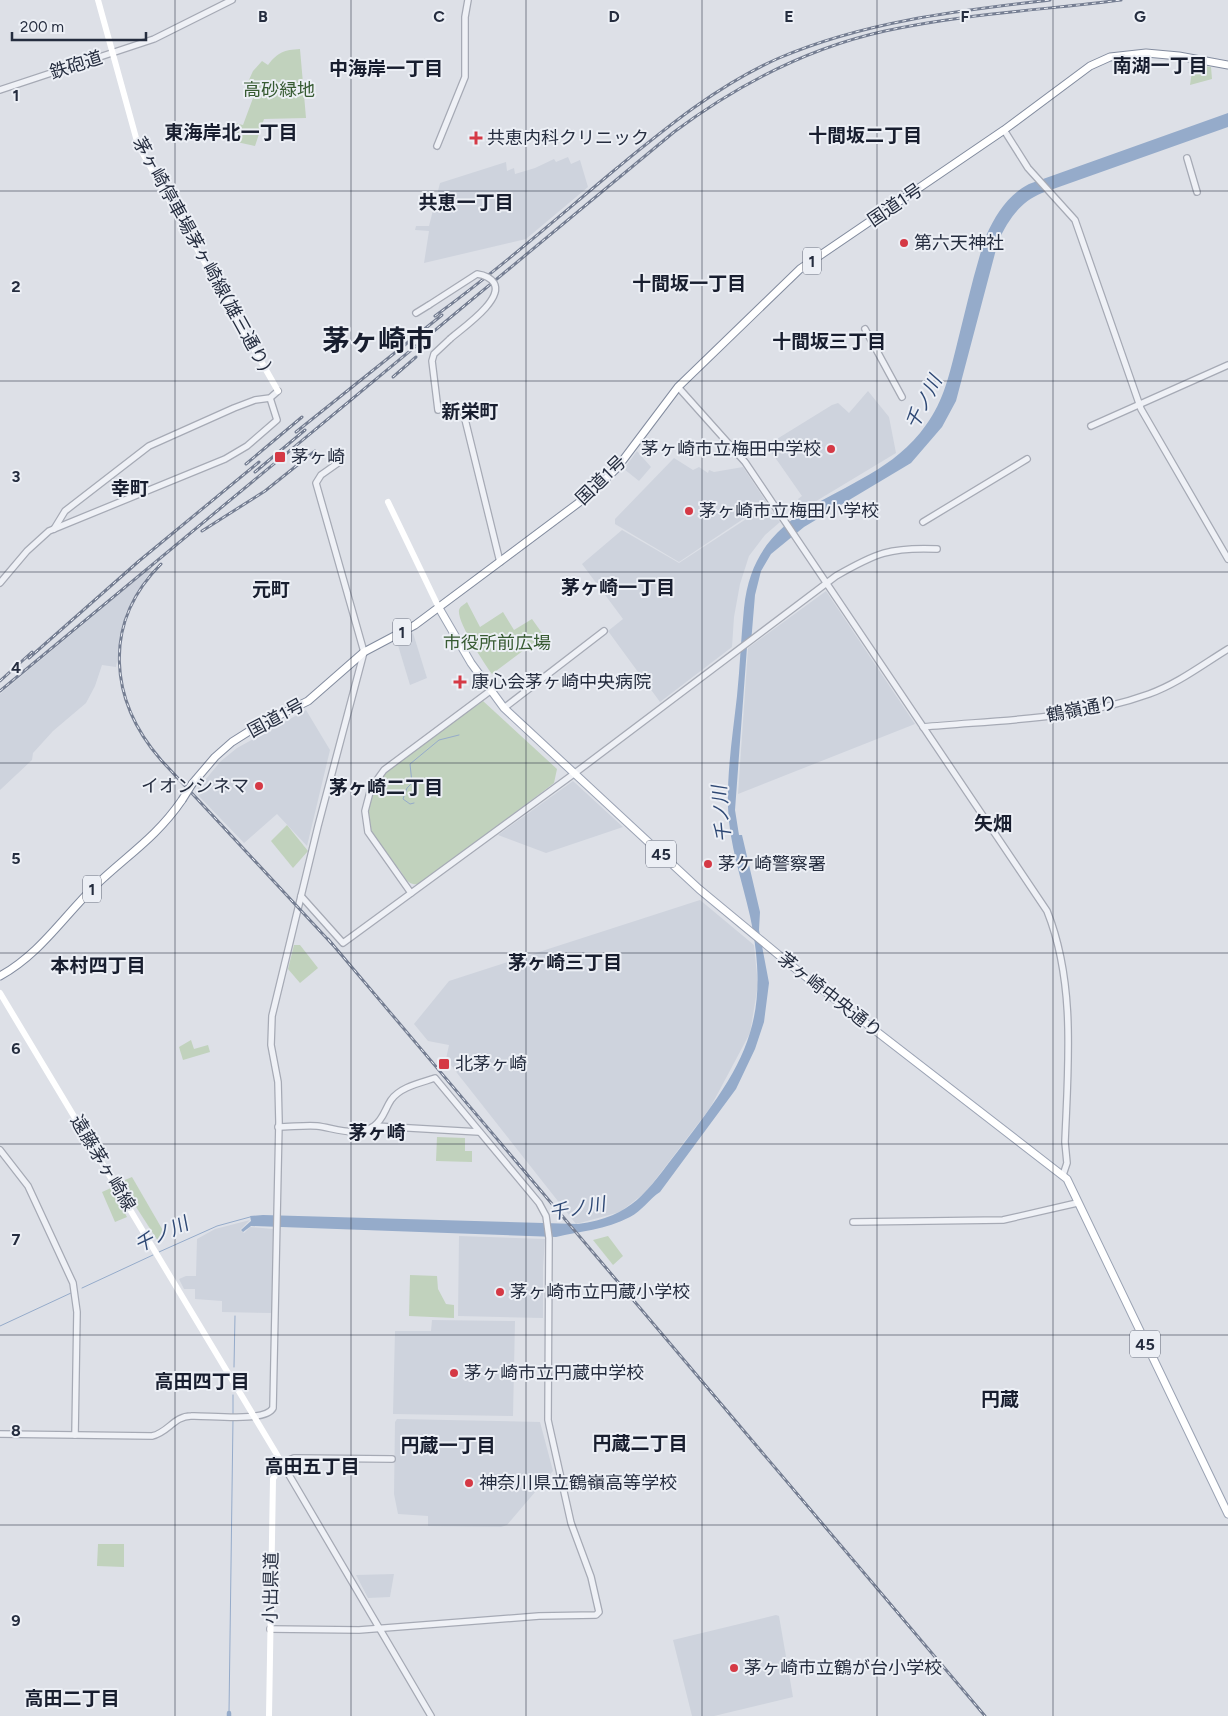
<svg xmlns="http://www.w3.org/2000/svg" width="1228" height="1716" font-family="Figtree,'Noto Sans JP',sans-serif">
<rect width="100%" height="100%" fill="#dde0e7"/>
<g fill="#ced3dd">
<polygon points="568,157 571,164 580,160 588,187 526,239 424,263 429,231 415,230 416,226 429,226 440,183 506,162 507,171 514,168 515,174 535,168 554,159 556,162"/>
<polygon points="868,391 889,417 896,453 803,509 798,499 802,496 772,453 764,447 832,405 838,403 849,413"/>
<polygon points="637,451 651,467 639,481 624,469"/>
<polygon points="674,458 693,470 699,467 708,473 709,470 714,472 743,467 767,503 679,562 615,524 615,519"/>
<polygon points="766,506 780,522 765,535 749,556 740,584 734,617 732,647 660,702 608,631 623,619 582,564 622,530 679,563"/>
<polygon points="153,566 126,612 116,667 102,665 95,686 86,703 53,731 33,753 32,760 0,790 0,694"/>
<polygon points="826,591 915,724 738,794 748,648"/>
<polygon points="413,633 427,678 410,685 397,642"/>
<polygon points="306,710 330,750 307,846 277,814 244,843 195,792 221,761 237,748"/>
<polygon points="573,781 623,827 546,853 498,835"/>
<polygon points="700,900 754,945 758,985 750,1033 710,1108 646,1192 620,1212 576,1224 446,1059 449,1045 428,1041 414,1024 449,981"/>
<polygon points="250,1220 240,1230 244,1233 250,1227 273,1229 273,1313 222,1312 222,1301 195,1299 195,1289 184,1289 179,1279 186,1276 196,1276 197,1239 215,1229"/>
<polygon points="459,1236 545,1239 543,1268 543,1318 458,1316"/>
<polygon points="432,1320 515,1321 513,1416 393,1414 395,1331 431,1331"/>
<polygon points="397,1419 540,1422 553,1471 507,1525 501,1527 428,1526 428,1516 398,1514 394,1494 395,1422"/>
<polygon points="394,1574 390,1597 368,1598 356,1575"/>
<polygon points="776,1615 779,1616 793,1697 714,1716 692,1716 673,1640"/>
</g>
<g fill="#c1d2bd">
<path d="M300,49l6,69 -42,1 -9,27 -32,-7 7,-17 13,3 10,-27 -10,-5 10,-22 9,-10 6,4c10,-13 16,-15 32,-16z"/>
<polygon points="1193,64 1211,67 1212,79 1190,85"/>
<path d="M467,602l13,25 23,-15 11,18 18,-11 10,14 -6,8 -44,33c-8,-11 -35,-52 -33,-64 1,-4 5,-5 8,-8z"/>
<path d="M483,701l74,68 -3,14 -118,90c-6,4 -15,13 -23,11 -8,-2 -10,-11 -15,-16 -18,-15 -40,-51 -27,-77 15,-28 84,-69 112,-90z"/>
<polygon points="287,825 308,851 293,868 271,841"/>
<polygon points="294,945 300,945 318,968 300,983 288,969"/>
<polygon points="191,1040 194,1049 208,1045 210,1052 183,1060 179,1047"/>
<polygon points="437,1137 465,1138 465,1151 472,1151 472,1162 436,1161"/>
<polygon points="132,1177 165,1234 158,1241 120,1182"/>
<polygon points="111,1188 127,1217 115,1222 102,1192"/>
<polygon points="608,1236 623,1256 613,1265 593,1240"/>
<polygon points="410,1275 437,1276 438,1289 446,1304 454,1305 454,1318 409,1316"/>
<polygon points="98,1544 124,1544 124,1567 97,1566"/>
</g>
<path fill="#95abca" d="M1228,113v14l-186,66c-22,9 -34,27 -44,49l-42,159 -14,26 -31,36 -107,64 -33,27 -10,17 -6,24 -4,48 -4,4 -12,163 4,25h3l18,77 -1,18 10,53 -5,39 -9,27 -19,40 -76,103c-11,7 -18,19 -30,25 -24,13 -51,14 -74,20l-305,-11 -8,6 -2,-2 10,-9 -1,-5 13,-1 315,9c55,-7 69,-33 100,-73 64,-83 95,-127 72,-235 -8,-36 -21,-72 -22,-109 -1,-37 5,-75 9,-111 3,-29 4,-59 7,-88 12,-117 127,-104 182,-183 18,-24 24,-53 31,-81 9,-35 17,-73 29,-108 10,-22 22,-41 43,-52z"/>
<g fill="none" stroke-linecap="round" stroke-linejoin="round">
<g stroke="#95abca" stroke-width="1">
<polyline points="414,803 410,804 403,799 407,788 412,783 410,764 439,740 459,735"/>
<polyline points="159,1252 217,1226 250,1217"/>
<polyline points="82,1288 153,1255"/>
<polyline points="0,1326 71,1293"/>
<polyline points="234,1367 235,1316"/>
<polyline points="233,1415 233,1395"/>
<polyline points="229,1713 233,1419"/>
</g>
<polyline stroke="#95abca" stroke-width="4.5" points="229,1716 229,1713"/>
<defs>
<g id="tertiary">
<polyline points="0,90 154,39 232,0"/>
<polyline points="1004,130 1028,168 1075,220 1141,409 1228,559"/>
<polyline points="437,146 465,77 465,17 468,0"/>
<polyline points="1187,158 1197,192"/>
<polyline points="416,313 429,305"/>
<polyline points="865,329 902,397"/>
<path d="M678,387l67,75 302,449c29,72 21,155 18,231l2,21 -4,12"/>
<polyline points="462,407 500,562"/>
<polyline points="438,410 432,361 434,354 450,339"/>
<polyline points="1091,426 1228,365"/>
<polyline points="923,522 1027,459"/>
<polyline points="54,529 65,511 149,446 234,408 255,400 270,398 278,391"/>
<polyline points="0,583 27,551 49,531 225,459 247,446 277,420 270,398"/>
<polyline points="504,708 604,631"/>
<path d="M923,727c75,-7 154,-7 226,-33 28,-10 53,-29 79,-45"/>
<polyline points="411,893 368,832 365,811 371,788 384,770 490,691"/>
<path d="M301,896l42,47 232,-170 261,-197c40,-23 54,-29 101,-27"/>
<polyline points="375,1126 479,1132"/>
<polyline points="0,1150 28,1186 73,1283 77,1312 75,1435"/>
<polyline points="853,1222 1003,1220 1077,1203"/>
<path d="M0,1434l152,2c16,-3 22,-20 39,-20 17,-1 74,7 82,-8l6,-286 -1,-40 -7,-37 1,-29 46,-190 46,-174 -48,-169 5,-8 17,-12"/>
<polyline points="392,1459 294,1458 282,1463 431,1716"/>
<path d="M270,1629l89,1 180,-14 57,-1 3,-3 -8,-35 -20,-54 -23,-103 1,-182 -3,-22 -7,-13 -104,-125c-15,5 -35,9 -44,22 -6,9 -8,20 -17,26 -16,12 -40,2 -57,0 -12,-1 -26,1 -39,1"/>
</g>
<polyline id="primary" points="439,608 471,663 504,708 699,889 792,966 1067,1179 1228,1514"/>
<g id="trunk">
<polyline points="192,784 215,757 232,742 259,725 308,701 364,652 415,625 589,495 617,468 678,387 800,269 1004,130 1090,66 1110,57 1146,53 1179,56 1228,65"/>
<path d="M0,976c40,-22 63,-59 95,-90 31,-30 61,-48 87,-86"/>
</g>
</defs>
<use href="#tertiary" stroke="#a6aab5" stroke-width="8"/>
<use href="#primary" stroke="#9ba3b4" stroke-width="9"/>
<use href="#trunk" stroke="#838c9f" stroke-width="9"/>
<use href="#tertiary" stroke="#eff1f6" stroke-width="5.5"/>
<g stroke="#fff" stroke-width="6">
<polyline points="98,0 138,145 278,391"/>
<polyline points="388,502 439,608"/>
<polyline points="0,993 282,1463 273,1479 269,1716"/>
</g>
<use href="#primary" stroke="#fff" stroke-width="7"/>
<use href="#trunk" stroke="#fff" stroke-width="7"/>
<defs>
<g id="rail">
<path d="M435,316c63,-46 122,-98 182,-148 50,-41 101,-83 162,-110 87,-37 178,-47 271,-58"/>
<polyline points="393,377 416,357"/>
<polyline points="296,432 442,315"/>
<polyline points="246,464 302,417"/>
<polyline points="255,472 305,430"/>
<polyline points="202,531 265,491 315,451"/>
<path d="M161,564c-59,59 -52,136 0,196l171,184"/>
<polyline points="29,658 139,561 259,462"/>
<polyline points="0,681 32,652"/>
<path d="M0,691l674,-559c63,-47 134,-84 211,-101 77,-17 158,-21 236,-31"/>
<polyline points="328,939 985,1716"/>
</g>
</defs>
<use href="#rail" stroke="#757e92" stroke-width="3"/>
<use href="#rail" stroke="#eceff5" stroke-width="1" stroke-dasharray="4" stroke-linecap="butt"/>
<defs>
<path id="tertiary-bridge" d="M429,305l48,-31c7,1 13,3 17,9 10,17 -33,46 -44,56"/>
<polyline id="trunk-bridge" points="182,800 192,784"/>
</defs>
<use href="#tertiary-bridge" stroke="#a6aab5" stroke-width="8" stroke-linecap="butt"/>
<use href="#trunk-bridge" stroke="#838c9f" stroke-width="9" stroke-linecap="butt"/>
<use href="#tertiary-bridge" stroke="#eff1f6" stroke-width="5.5"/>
<use href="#trunk-bridge" stroke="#fff" stroke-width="7"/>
</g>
<path fill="none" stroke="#252d3f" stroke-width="1" stroke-opacity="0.55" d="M175,0v1716M351,0v1716M526,0v1716M702,0v1716M877,0v1716M1053,0v1716M0,191h1228M0,381h1228M0,572h1228M0,763h1228M0,953h1228M0,1144h1228M0,1335h1228M0,1525h1228"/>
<g fill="#d53945" stroke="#eceff5" stroke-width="2">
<path d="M473.5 130.5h5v5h5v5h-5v5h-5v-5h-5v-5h5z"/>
<circle cx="904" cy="243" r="5"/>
<circle cx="831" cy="449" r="5"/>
<rect x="274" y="451" width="12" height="12" rx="2.5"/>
<circle cx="689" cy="511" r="5"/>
<path d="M457.5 674.5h5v5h5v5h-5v5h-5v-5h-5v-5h5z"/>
<circle cx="259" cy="786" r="5"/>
<circle cx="708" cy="864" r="5"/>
<rect x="438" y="1058" width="12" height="12" rx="2.5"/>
<circle cx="500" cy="1292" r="5"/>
<circle cx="454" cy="1373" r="5"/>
<circle cx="469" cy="1483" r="5"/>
<circle cx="734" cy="1668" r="5"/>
</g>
<g text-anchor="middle" stroke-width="4" stroke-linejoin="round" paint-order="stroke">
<g fill="#eceff5" stroke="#616776" stroke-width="1">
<rect x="803" y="247.5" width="18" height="27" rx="4"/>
<rect x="393" y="618.5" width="18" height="27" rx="4"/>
<rect x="646" y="840.5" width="30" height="27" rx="4"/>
<rect x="83" y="875.5" width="18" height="27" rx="4"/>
<rect x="1130" y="1330.5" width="30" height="27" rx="4"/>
</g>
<g font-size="16" font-weight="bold" fill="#252d3f">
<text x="812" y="267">1</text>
<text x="402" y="638">1</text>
<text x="661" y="860">45</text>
<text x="92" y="895">1</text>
<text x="1145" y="1350">45</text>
</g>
<g font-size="18" fill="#252d3f" stroke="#eceff5">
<text transform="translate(76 65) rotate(-18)" y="6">鉄砲道</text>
<text transform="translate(895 205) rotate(-34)" y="6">国道1号</text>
<text transform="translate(202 254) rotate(61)" y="6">茅ヶ崎停車場茅ヶ崎線(雄三通り)</text>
<text transform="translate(601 480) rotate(-44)" y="6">国道1号</text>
<text transform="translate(1082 709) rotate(-11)" y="6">鶴嶺通り</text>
<text transform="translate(276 718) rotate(-28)" y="6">国道1号</text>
<text transform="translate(830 995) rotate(38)" y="6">茅ヶ崎中央通り</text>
<text transform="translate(103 1163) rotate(59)" y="6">遠藤茅ヶ崎線</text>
<text transform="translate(271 1588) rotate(-89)" y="6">小出県道</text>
</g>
<g font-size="18" fill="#375b32" stroke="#eceff5">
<text x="279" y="96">高砂緑地</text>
<text x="497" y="649">市役所前広場</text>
</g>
<g font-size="18" fill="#252d3f" stroke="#eceff5" text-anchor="start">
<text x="487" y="144">共恵内科クリニック</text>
<text x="914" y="249">第六天神社</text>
<text x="821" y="455" text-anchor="end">茅ヶ崎市立梅田中学校</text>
<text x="291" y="463">茅ヶ崎</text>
<text x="699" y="517">茅ヶ崎市立梅田小学校</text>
<text x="471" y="688">康心会茅ヶ崎中央病院</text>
<text x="249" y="792" text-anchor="end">イオンシネマ</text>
<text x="718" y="870">茅ケ崎警察署</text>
<text x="455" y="1070">北茅ヶ崎</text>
<text x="510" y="1298">茅ヶ崎市立円蔵小学校</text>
<text x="464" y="1379">茅ヶ崎市立円蔵中学校</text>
<text x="479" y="1489">神奈川県立鶴嶺高等学校</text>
<text x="744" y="1674">茅ヶ崎市立鶴が台小学校</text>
</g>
<g font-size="19" font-weight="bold" fill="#181e2f" stroke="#eceff5">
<text x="1160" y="72">南湖一丁目</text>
<text x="386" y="75">中海岸一丁目</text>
<text x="231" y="139">東海岸北一丁目</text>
<text x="865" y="142">十間坂二丁目</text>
<text x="466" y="209">共恵一丁目</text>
<text x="689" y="290">十間坂一丁目</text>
<text x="829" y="348">十間坂三丁目</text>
<text x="470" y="418">新栄町</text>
<text x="130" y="495">幸町</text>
<text x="618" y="594">茅ヶ崎一丁目</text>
<text x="271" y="596">元町</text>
<text x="386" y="794">茅ヶ崎二丁目</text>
<text x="993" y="830">矢畑</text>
<text x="565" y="969">茅ヶ崎三丁目</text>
<text x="98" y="972">本村四丁目</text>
<text x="377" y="1139">茅ヶ崎</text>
<text x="202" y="1388">高田四丁目</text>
<text x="1000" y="1406">円蔵</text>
<text x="640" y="1450">円蔵二丁目</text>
<text x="448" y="1452">円蔵一丁目</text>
<text x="312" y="1473">高田五丁目</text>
<text x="72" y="1705">高田二丁目</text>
</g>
<g font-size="19" font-style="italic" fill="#2e4874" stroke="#eceff5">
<text transform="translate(923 402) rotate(-63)" y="7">千ノ川</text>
<text transform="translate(721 814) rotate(-95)" y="7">千ノ川</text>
<text transform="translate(577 1208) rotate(-10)" y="7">千ノ川</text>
<text transform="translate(161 1234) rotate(-25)" y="7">千ノ川</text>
</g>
<g font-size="28" font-weight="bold" fill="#181e2f" stroke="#eceff5">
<text x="378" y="350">茅ヶ崎市</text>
</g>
</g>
<g font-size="16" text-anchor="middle" font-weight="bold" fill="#252d3f" stroke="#eceff5" stroke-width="4" stroke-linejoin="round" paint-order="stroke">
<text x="263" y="22">B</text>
<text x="439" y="22">C</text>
<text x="614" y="22">D</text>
<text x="789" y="22">E</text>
<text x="965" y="22">F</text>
<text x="1140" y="22">G</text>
<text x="16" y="101">1</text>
<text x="16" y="292">2</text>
<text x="16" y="482">3</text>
<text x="16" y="673">4</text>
<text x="16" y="864">5</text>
<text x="16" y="1054">6</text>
<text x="16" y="1245">7</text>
<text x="16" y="1436">8</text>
<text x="16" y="1626">9</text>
</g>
<path d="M12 32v8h134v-8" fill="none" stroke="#252d3f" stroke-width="2.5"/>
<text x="20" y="32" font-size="15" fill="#252d3f" stroke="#eceff5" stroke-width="4" paint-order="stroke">200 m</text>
</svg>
